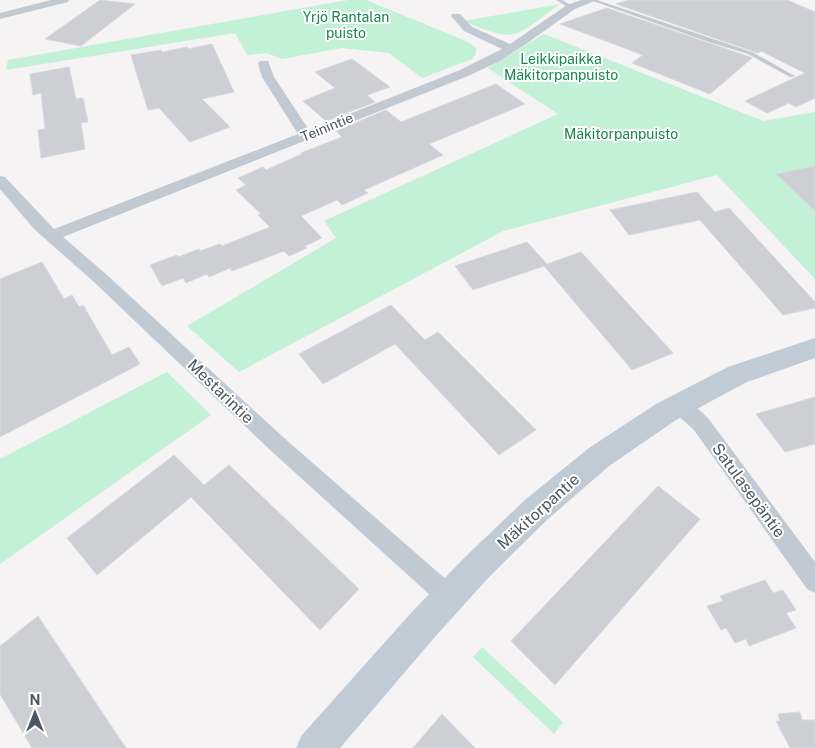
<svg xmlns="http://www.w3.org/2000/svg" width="815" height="748" font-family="'Public Sans',sans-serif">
<rect width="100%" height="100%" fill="#f5f3f3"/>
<g fill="#c3f1d5">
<polygon points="348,0 366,0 468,42 476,48 476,54 472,59 422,78 389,53 342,48 282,59 267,53 247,55 235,33 6,70 8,60"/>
<path d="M560,4c-45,32 -41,41 -96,17z"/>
<polygon points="544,34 763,121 815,112 815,279 717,175 503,231 239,372 187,326 336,238 324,221 558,114 488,68"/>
<polygon points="167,372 211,415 0,564 0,459"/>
<polygon points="482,647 563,722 554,734 473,657"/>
</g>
<g fill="#cdcfd5" stroke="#d7d9de">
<polygon points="100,0 135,4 81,46 45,39"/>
<polygon points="629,0 787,0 815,12 815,98 796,107 789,103 767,113 745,101 805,73 761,51 758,53 616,4"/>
<polygon points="607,8 747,56 752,58 710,94 632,63 643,55 560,24"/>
<polygon points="212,44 234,92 202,99 230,127 190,142 159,108 148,110 131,55 161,50 162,52 187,47 188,49"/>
<polygon points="352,59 390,87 367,95 375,102 326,121 303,101 335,88 315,72"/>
<polygon points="69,67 76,99 83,98 88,122 81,123 85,149 41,158 38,130 45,129 41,93 33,95 30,74"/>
<polygon points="496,84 525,104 429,144 443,155 364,190 368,193 342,205 337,200 301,216 322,238 305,246 307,248 289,256 284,251 232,271 230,268 209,277 207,274 186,283 183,278 162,286 150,265 177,255 178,257 199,249 200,251 220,244 222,246 270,227 258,215 261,214 236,190 246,185 238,178 263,167 266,170 302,154 301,153 342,137 336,131 386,110 401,122"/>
<polygon points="815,166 815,211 776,174"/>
<polygon points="697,192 715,212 729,208 815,302 815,308 783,315 700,220 629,235 610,210"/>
<polygon points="527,242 547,264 581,252 673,353 632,370 544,266 473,290 455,266"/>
<polygon points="42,262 64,299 72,295 79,307 83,305 112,355 129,347 140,364 0,437 0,279"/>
<polygon points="391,305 425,340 438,332 536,430 499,455 395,344 323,384 299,354"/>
<polygon points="815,397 815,444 785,452 756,414"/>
<polygon points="174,455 204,485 229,465 359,589 320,630 191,497 97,575 67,538"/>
<polygon points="658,486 700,519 555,685 511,641"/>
<polygon points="765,580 773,593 783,590 796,610 786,613 796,628 749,646 746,639 735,643 726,628 721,630 707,606 723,601 720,596"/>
<polygon points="38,616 126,748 32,748 0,694 0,646"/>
<polygon points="800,712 802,720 815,720 815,748 790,748 776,721 780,721 778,714"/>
<polygon points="442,714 475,748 413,748"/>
</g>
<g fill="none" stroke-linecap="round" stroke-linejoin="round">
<g fill="#c1cad2" fill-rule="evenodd">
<polygon points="556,0 562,0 574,7 569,8"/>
<polygon points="590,0 597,0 752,52 795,76 790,77 748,54 709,42"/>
</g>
<g fill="#c1cad2" fill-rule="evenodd">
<polygon points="51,0 69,0 68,2 0,19 0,13"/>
<polygon points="581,0 597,0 575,9 526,44 498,62 468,76 63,237 106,274 283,437 457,589 461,597 457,605 449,609 441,605 269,449 94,282 34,229 0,189 0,176 5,177 54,229 298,134 262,77 258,64 260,61 268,61 274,77 309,130 460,70 502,49 464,31 451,16 452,14 460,14 472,27 510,44 567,5"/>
<polygon points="678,395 685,397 708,418 815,562 815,593 807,589 694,430 671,409 668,403 671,397"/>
</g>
<polygon fill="#c1cbd6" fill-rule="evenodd" points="815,338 815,358 747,382 676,420 609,466 548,519 489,577 434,638 340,748 296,748 302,735 410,614 467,555 526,499 589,448 656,404 728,367"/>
</g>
<g text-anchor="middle" stroke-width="4" stroke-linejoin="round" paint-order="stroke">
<g font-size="14" fill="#17864f" stroke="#fff">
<text x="346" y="22">Yrjö Rantalan<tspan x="346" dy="16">puisto</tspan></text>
<text x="561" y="64">Leikkipaikka<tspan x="561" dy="16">Mäkitorpanpuisto</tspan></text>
<text x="621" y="139">Mäkitorpanpuisto</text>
</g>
<g font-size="14" fill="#4a5661" stroke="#fff">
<text transform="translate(327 127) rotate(-22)" y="5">Teinintie</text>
</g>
<g font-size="16" fill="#4a5661" stroke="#fff">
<text transform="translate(221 391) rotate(44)" y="6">Mestarintie</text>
<text transform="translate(749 490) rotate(54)" y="6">Satulasepäntie</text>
<text transform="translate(538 511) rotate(-42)" y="6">Mäkitorpantie</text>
</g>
</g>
<g transform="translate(35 713)" stroke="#ffffff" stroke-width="4" paint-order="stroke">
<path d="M0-4L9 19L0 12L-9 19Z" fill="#4a5661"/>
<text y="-8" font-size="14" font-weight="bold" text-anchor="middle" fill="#4a5661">N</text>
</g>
</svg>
